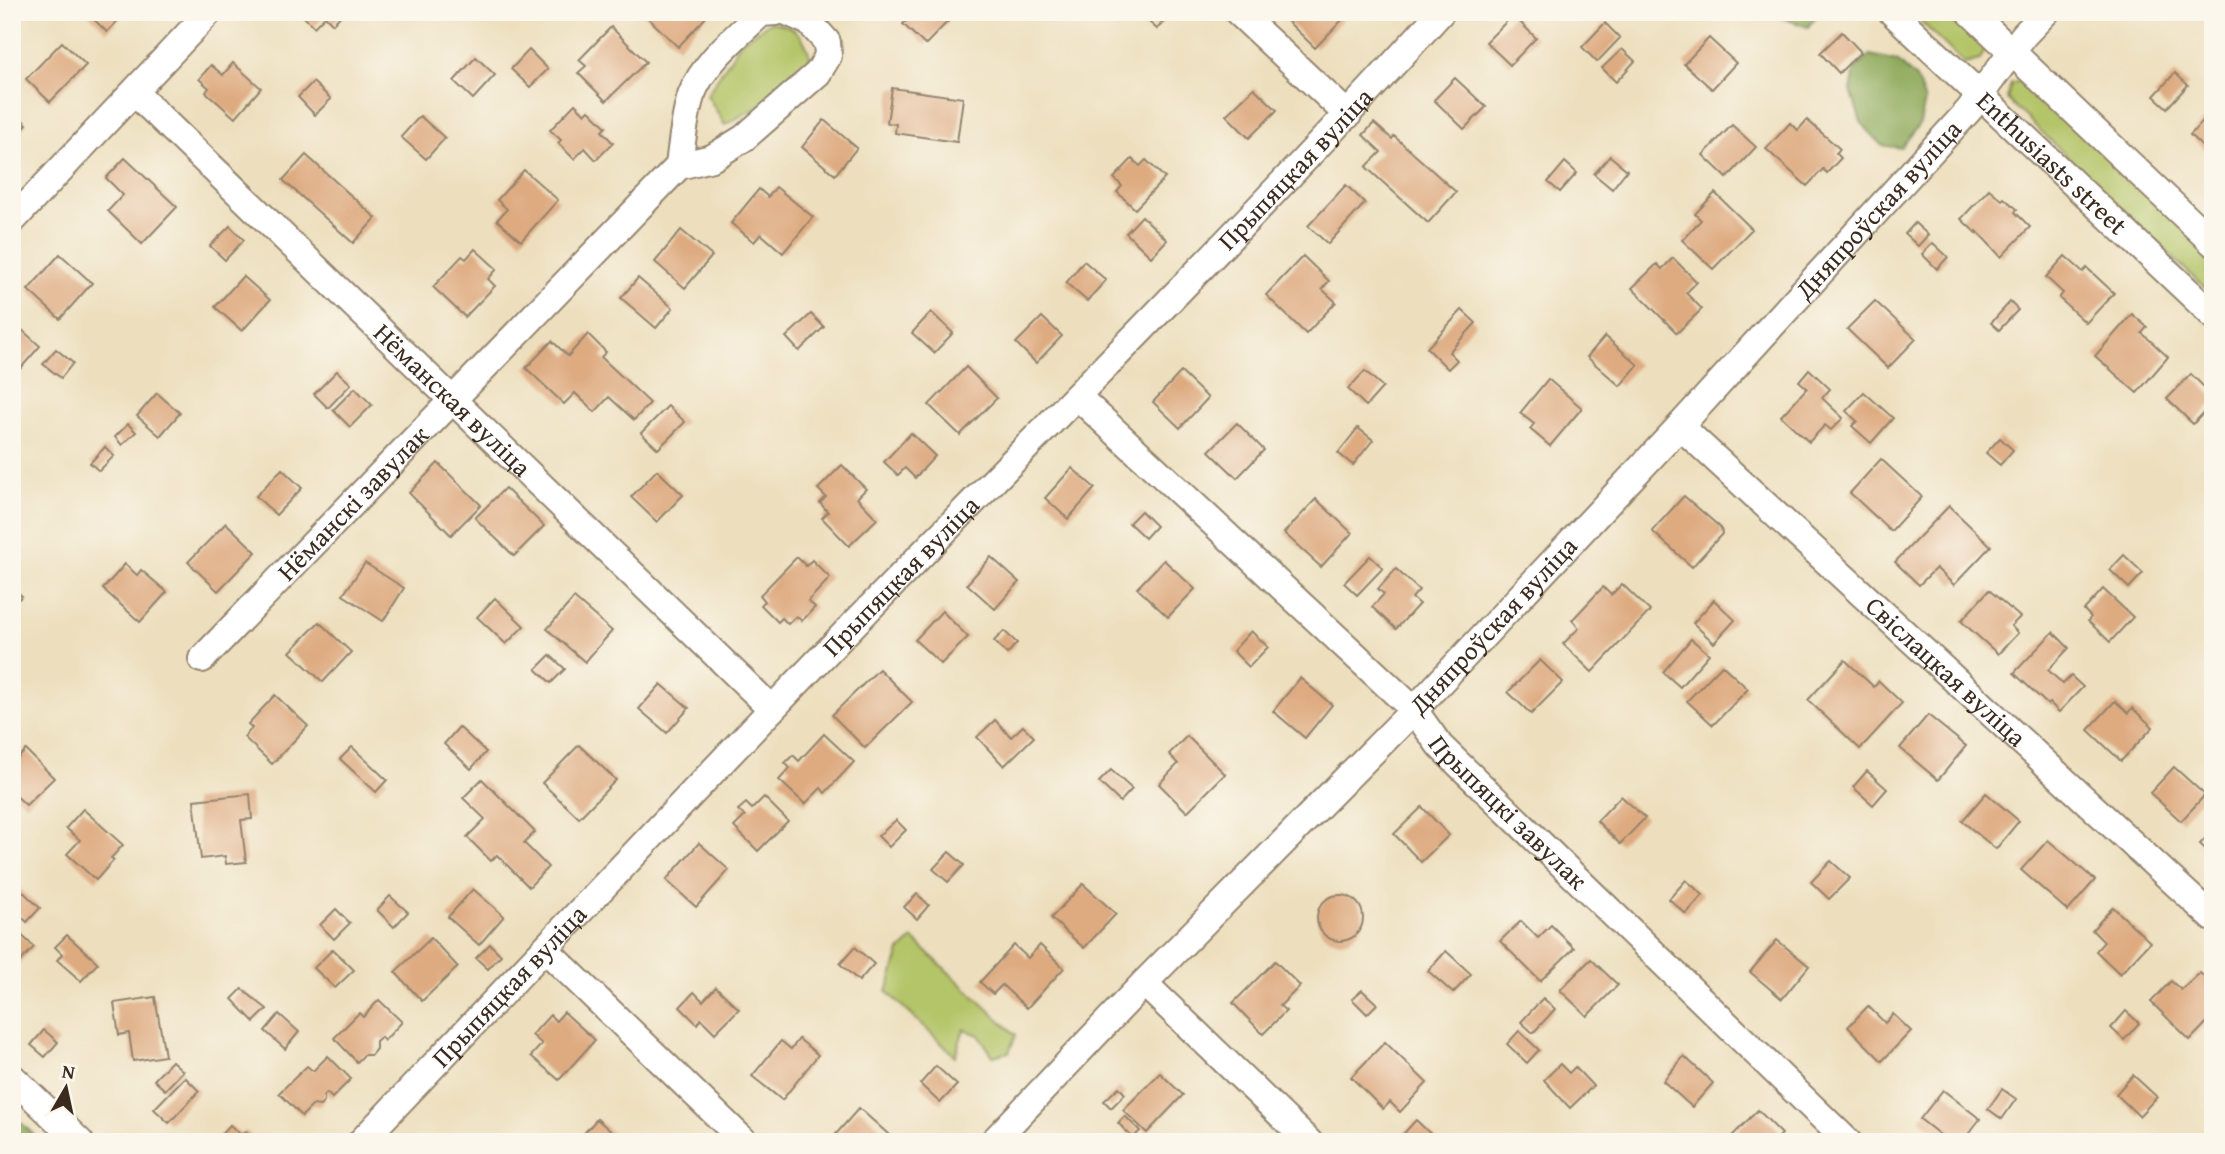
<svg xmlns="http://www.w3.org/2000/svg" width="2225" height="1154" font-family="'Gentium Book Plus',serif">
<rect width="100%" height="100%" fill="#fbf7ec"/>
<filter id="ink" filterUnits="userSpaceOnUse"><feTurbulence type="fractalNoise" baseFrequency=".0143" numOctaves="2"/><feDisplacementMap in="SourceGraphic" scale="14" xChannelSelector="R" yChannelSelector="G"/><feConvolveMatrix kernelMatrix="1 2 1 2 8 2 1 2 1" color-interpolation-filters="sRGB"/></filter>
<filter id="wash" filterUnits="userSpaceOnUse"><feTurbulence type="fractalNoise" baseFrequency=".00686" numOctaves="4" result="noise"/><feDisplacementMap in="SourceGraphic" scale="28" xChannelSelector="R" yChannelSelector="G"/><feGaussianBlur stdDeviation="1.57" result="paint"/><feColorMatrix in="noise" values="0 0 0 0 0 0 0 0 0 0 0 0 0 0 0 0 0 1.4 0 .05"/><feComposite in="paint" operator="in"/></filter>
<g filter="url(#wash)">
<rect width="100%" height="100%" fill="#eddfbe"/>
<g fill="#b4c467" stroke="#787742" stroke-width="2">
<polygon points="1911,12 1951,12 1987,46 1980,60 1965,64"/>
<path d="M770,22c26,3 34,13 41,37l-30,34 -56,32 -18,-30 34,-53z"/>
<polygon points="2028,80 2213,255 2213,296 2007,99 2011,83"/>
<polygon points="913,939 1016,1035 1009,1052 993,1056 979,1035 964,1029 955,1056 887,992 900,951"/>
</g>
<g fill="#8faa5c" stroke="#656a3d" stroke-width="2">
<polygon points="1765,12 1819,12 1808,27"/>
<polygon points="1870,55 1897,61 1916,78 1925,101 1920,123 1901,148 1881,145 1861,122 1851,91 1855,69"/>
<polygon points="12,1114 41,1142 12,1142"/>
</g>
<g id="blocks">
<g fill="#deab81">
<polygon points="86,12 126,12 107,32"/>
<polygon points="299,12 344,12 333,24 325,16 314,27"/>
<polygon points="642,12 711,12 678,47"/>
<polygon points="915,12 957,12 925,45 903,24"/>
<polygon points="1141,12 1173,12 1157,29 1140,14"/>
<polygon points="1278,12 1350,12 1315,48"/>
<polygon points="1513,15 1536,38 1510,65 1486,42"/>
<polygon points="1605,23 1620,38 1597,62 1582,47"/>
<polygon points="611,27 646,62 606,101 578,73 586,66 579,60"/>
<polygon points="1842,32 1861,52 1839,73 1820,53"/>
<polygon points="1709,38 1736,63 1712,89 1684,64"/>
<polygon points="62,42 86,65 50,102 26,79"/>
<polygon points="1622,49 1635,61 1616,82 1602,68"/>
<polygon points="529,50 548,69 530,87 511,69"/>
<polygon points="476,57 495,75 473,99 454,81"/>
<polygon points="233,63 261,88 235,118 206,92 209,88 199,79 211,65 223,75"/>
<polygon points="2175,73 2188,85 2167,108 2154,96"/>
<polygon points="1455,78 1486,107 1464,129 1434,100"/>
<polygon points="313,82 331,99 315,115 298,97"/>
<polygon points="892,88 963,98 957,142 895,133 896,124 887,123"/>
<polygon points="1254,88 1277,110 1249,138 1226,115"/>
<polygon points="575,104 585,114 589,110 606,127 602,131 613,143 596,160 585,148 574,159 558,143 561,140 550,130"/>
<polygon points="2213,110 2213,157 2190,135"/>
<polygon points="12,111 27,124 12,140"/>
<polygon points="420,116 445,138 426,159 401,137"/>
<polygon points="824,120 857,148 835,175 802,147"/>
<polygon points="1807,120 1840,149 1836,153 1841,158 1827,173 1823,169 1807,186 1766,149 1790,123 1798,130"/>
<polygon points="1374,123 1392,139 1394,136 1456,192 1428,223 1366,167 1381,152 1363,135"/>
<polygon points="1732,125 1756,147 1727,178 1703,155"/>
<polygon points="306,155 376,218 353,243 283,180"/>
<polygon points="1610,156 1627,170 1612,189 1594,174"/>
<polygon points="125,158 177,207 142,244 108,211 123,195 106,178"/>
<polygon points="1132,159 1140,166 1146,160 1165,178 1135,209 1117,192 1122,186 1114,178"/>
<polygon points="1565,162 1577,173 1560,192 1548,182"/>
<polygon points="524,170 558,200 521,241 497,220 507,209 497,200"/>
<polygon points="1346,185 1365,203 1328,244 1308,226"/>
<polygon points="776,187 813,217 783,253 761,234 754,242 731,223 759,189 768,197"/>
<polygon points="1989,189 2002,200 2004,198 2017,209 2015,212 2030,227 2001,257 1977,231 1976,233 1961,219"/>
<polygon points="1715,193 1752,229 1713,269 1682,240 1701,220 1695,214"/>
<polygon points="1142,216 1167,240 1151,257 1126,233"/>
<polygon points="1915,223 1928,235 1918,246 1905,234"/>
<polygon points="230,226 244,240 225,260 210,246"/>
<polygon points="681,230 712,256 685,288 655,262"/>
<polygon points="1933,243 1948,257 1937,269 1922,254"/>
<polygon points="475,249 497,269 488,279 495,286 465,317 433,287 462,256 466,259"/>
<polygon points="60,254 92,283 60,319 28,290"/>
<polygon points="1303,256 1329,281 1322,289 1336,302 1306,334 1266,295"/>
<polygon points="2065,256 2083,272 2087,268 2114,293 2086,323 2059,298 2063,293 2046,277"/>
<polygon points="1673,258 1697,282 1686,293 1702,309 1677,333 1632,288 1657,264 1662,269"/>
<polygon points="1084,261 1106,280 1087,301 1066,283"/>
<polygon points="243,276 270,300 242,331 215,307"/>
<polygon points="638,278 673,308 656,328 621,298"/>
<polygon points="1875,301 1916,339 1888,368 1847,329"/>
<polygon points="2010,302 2018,310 1999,330 1991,323"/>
<polygon points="1462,310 1476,323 1449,352 1457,360 1448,369 1427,348"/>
<polygon points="931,312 953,333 934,353 912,333"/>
<polygon points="811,314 824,327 799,351 786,337"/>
<polygon points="2132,314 2147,327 2142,333 2168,357 2137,393 2095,356"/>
<polygon points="1042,317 1062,336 1036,363 1016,343"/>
<polygon points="12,321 40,346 20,369 12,362"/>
<polygon points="588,334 606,352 601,357 650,403 634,420 609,397 595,412 575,393 564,404 526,368 552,341 568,356"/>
<polygon points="1605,336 1638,365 1620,386 1587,357"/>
<polygon points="56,349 73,363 61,378 43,364"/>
<polygon points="966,367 997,398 960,435 929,405"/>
<polygon points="1809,369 1830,389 1822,398 1843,418 1831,430 1825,425 1809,442 1781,416 1807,388 1799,381"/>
<polygon points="337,371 351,384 328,408 314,394"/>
<polygon points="1365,371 1383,387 1366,406 1348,389"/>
<polygon points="1181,372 1208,398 1180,428 1153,402"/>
<polygon points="2191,374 2213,396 2213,403 2193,424 2167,399"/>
<polygon points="1548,379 1582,408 1550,446 1530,429 1534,424 1520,413"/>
<polygon points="355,388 372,405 350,427 333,410"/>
<polygon points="1864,392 1893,418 1871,443 1852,426 1857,421 1846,411"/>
<polygon points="157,393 180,413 160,436 137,416"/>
<polygon points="668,406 685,422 658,449 641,433"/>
<polygon points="1237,423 1264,450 1237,478 1209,451"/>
<polygon points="128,424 136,432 122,445 115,437"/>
<polygon points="1358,428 1373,440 1353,465 1338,453"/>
<polygon points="911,433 935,456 915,478 905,468 898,475 884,462"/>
<polygon points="2000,438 2013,450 2000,465 1986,453"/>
<polygon points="105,447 114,456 99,471 90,463"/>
<polygon points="1881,459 1922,497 1891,531 1850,493"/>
<polygon points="438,463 481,505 451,535 409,493"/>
<polygon points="842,465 866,489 857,498 877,519 849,546 822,518 828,512 820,503 826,497 818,489"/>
<polygon points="1072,468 1095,488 1068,519 1045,498"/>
<polygon points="282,469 302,488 276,515 256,496"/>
<polygon points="657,470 683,495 657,522 631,497"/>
<polygon points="505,488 544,526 514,556 475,518"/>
<polygon points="1684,496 1721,528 1722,534 1692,567 1652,531"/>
<polygon points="1316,499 1352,533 1321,567 1284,533"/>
<polygon points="1949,506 1991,546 1954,585 1936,568 1919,585 1895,562"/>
<polygon points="1141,511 1156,526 1145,538 1129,523"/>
<polygon points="226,523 256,552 218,591 188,562"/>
<polygon points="2124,555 2143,573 2129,588 2110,570"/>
<polygon points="1370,556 1383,568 1357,595 1344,583"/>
<polygon points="797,557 806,566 812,560 830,578 808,601 815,607 802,621 796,616 788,624 782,618 778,622 761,605 765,601 760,595"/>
<polygon points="991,557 1019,582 995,609 967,584"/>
<polygon points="1164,560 1195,589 1168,617 1137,588"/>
<polygon points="365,563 404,588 383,621 343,595"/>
<polygon points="125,564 137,575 141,570 167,592 140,622 103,589"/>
<polygon points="1396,569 1419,590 1412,598 1419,604 1396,629 1372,607 1384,594 1378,589"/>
<polygon points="1622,584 1650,611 1592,672 1563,644 1579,628 1572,620 1603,587 1611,595"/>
<polygon points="12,587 22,596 12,605"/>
<polygon points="2103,589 2133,617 2110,642 2088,621 2091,617 2084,610"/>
<polygon points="1989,590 2020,617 2011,626 2018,633 1998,654 1961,621"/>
<polygon points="495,598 524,626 506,644 477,617"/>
<polygon points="574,598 612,631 585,662 547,629"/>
<polygon points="1714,600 1735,620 1714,643 1693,623"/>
<polygon points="942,611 968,637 941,664 915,640"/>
<polygon points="319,622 351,652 323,682 290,652"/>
<polygon points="1004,631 1017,643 1007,654 994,641"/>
<polygon points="1251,631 1268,647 1249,667 1233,651"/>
<polygon points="2053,632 2069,648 2048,670 2063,684 2071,676 2083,687 2059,712 2050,703 2048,705 2014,673"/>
<polygon points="1691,639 1709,654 1680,687 1663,672"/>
<polygon points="550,655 565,669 551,683 536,669"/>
<polygon points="1540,660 1563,682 1531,714 1508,692"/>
<polygon points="1845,660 1874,687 1879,681 1902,703 1860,749 1808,700"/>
<polygon points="1722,665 1748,689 1713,725 1687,701"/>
<polygon points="879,669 912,702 865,748 832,715"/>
<polygon points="1300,678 1332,705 1305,738 1273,711"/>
<polygon points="661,684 689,708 667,733 639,709"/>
<polygon points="275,695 308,726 272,764 244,737 252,728 248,724"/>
<polygon points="2115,701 2128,713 2132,708 2153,727 2121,761 2088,730"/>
<polygon points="1928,715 1966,746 1938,780 1900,748"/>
<polygon points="995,720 1011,737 1023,726 1034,737 1004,766 977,737"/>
<polygon points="459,727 486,752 471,769 444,744"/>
<polygon points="824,734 854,762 825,793 821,788 805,804 779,780 790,768 785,763 793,755 799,761"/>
<polygon points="1187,736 1225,774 1187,812 1159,784 1178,764 1169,754"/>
<polygon points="579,745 616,780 579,818 542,783"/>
<polygon points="352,747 387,780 376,792 340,759"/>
<polygon points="26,750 54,778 26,805 12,792 12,764"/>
<polygon points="2174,767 2205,795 2181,821 2150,793"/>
<polygon points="1111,770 1132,789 1120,802 1099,782"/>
<polygon points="1867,771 1887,789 1873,805 1853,787"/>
<polygon points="482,779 535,832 524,843 548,867 529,887 497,855 491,861 467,837 485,819 463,798"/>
<polygon points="1986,793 2019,821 1996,849 1962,821"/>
<polygon points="250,794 252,819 241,820 246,862 226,864 225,856 201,859 194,800"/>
<polygon points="1621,796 1645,818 1620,844 1597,821"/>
<polygon points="764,797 788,821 758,851 734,827 745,816 738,810 746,803 752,809"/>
<polygon points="1422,807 1449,835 1421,862 1394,834"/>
<polygon points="83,809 123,845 111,858 114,860 96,880 67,854 80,840 66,828"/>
<polygon points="896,820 906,830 889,847 878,836"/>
<polygon points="2213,830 2213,856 2200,844"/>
<polygon points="2048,840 2095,880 2068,911 2021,870"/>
<polygon points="699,843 729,870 696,907 666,880"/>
<polygon points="949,852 964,865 948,882 933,869"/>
<polygon points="1831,861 1850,878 1829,899 1811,882"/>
<polygon points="1686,880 1703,895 1686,914 1669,899"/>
<polygon points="12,881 40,908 27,922 12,908"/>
<polygon points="1083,884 1116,914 1084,948 1051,918"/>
<polygon points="473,889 504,916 479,945 448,917"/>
<polygon points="917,894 929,905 917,919 904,907"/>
<circle cx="1340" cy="918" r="23"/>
<polygon points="390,896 408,912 394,927 377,910"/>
<polygon points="2113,907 2150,942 2120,974 2096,951 2104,942 2092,930"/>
<polygon points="336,909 350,923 334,939 320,925"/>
<polygon points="1521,921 1538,938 1551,925 1574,948 1540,981 1500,941"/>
<polygon points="12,926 34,947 12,970"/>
<polygon points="67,935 98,963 81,981 57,960 62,954 55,947"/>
<polygon points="431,938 458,967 422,1001 395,972"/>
<polygon points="1777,940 1809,966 1782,999 1750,972"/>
<polygon points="490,944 501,955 488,969 476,958"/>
<polygon points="1014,945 1028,958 1040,945 1064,968 1027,1008 1002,985 993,994 980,982"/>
<polygon points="855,947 874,964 859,981 840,964"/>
<polygon points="333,949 354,970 335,988 314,968"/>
<polygon points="1446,951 1471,974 1453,993 1428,971"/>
<polygon points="1591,959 1618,985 1587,1016 1560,990"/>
<polygon points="1275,961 1300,986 1280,1006 1286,1011 1263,1034 1233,1003"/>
<polygon points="2200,973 2213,985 2209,992 2213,995 2213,1016 2190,1040 2151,1002 2171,981 2181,990"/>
<polygon points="716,987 739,1009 715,1033 701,1019 697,1024 680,1007 694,992 703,1001"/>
<polygon points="242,989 267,1009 254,1022 232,999"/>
<polygon points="1362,990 1377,1004 1367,1014 1352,999"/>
<polygon points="155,997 165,1056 133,1061 129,1033 119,1035 114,1003"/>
<polygon points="1543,998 1555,1009 1533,1033 1521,1022"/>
<polygon points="379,1000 402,1022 384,1041 381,1037 376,1041 376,1049 371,1055 364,1055 357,1062 334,1038 359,1013 363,1017"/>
<polygon points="1868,1006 1885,1023 1893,1014 1911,1031 1882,1061 1848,1027"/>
<polygon points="2126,1011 2139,1023 2124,1040 2111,1028"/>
<polygon points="564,1012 595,1040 559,1080 531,1056 542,1044 532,1035 550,1015 556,1021"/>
<polygon points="279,1014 299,1032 285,1049 265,1031"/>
<polygon points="44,1030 58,1042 45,1057 31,1045"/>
<polygon points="1519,1031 1539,1050 1527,1063 1507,1044"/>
<polygon points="799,1039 818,1055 782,1100 752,1076 781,1041 791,1049"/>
<polygon points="1385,1042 1427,1083 1400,1112 1390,1102 1383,1109 1351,1077"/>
<polygon points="328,1056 351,1079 332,1098 327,1093 324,1095 324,1102 320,1106 313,1105 302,1116 279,1093 307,1066 313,1071"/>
<polygon points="1684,1056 1713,1083 1692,1107 1663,1081"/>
<polygon points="172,1061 183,1071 165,1090 154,1080"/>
<polygon points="1560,1064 1569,1073 1575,1067 1593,1086 1570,1108 1544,1080"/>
<polygon points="936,1066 957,1085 940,1103 920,1084"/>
<polygon points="1160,1073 1183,1095 1147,1133 1123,1110"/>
<polygon points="2133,1075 2157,1097 2139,1116 2116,1094"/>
<polygon points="185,1077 199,1091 169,1123 154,1109"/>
<polygon points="1119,1087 1125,1094 1111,1108 1104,1101"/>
<polygon points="2002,1089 2016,1099 2002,1119 1988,1109"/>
<polygon points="1943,1090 1980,1119 1962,1142 1949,1142 1920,1119"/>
<polygon points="859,1108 897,1142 829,1142"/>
<polygon points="1758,1110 1782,1134 1774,1142 1737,1142 1732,1136"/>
<polygon points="1125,1116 1140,1131 1133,1138 1118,1123"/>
<polygon points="597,1119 623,1142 576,1142"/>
<polygon points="1416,1120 1439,1142 1396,1142"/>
<polygon points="230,1125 241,1135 246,1131 257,1142 214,1142"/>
</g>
</g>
</g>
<g filter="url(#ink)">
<use href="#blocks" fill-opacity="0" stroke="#94846e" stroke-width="2"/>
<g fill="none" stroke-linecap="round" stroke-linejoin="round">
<defs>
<g id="minor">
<polyline points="1238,12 1348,115"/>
<path id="s1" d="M1892,12l321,303"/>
<polyline points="1970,12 2213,243"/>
<path id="s2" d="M134,92l638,617"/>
<path d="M679,166c3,-24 5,-47 12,-70 12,-33 45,-59 70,-83l15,-1"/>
<polyline points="12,221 209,12"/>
<path id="s3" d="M1077,396l337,314 26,36 408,396"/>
<path id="s4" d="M1680,426l533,492"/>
<path id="s5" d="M202,659l477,-493 33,-8 32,-20 74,-65 10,-17 -1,-14 -18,-20 -22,-10"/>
<polyline points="546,950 745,1142"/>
<polyline points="1144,983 1309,1142"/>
<polyline points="12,1077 80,1142"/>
<path id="s6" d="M361,1142c138,-144 273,-289 411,-433 223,-233 453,-458 669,-697"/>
<path id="s7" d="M993,1142l151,-159 270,-273 266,-284 289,-316 55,-75 22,-23"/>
</g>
</defs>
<use href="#minor" stroke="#94846e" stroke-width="30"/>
<use href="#minor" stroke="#fff" stroke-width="26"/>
</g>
</g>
<g text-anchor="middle" stroke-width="6" stroke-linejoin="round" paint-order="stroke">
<g font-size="26" fill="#3b2a1e" stroke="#fbf7ec">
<text dy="9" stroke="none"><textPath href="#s1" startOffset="220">Enthusiasts street</textPath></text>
<text dy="9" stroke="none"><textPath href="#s6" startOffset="1349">Прыпяцкая вуліца</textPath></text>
<text dy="9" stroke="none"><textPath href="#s7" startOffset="1286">Дняпроўская вуліца</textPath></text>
<text dy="9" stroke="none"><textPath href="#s2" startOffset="443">Нёманская вуліца</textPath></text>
<text dy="9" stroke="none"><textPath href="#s5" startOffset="217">Нёманскі завулак</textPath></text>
<text dy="9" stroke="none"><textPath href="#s6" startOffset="782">Прыпяцкая вуліца</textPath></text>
<text dy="9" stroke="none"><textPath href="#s7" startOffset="719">Дняпроўская вуліца</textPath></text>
<text dy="9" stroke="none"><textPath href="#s4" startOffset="362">Свіслацкая вуліца</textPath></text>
<text dy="9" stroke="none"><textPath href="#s3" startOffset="600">Прыпяцкі завулак</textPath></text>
<text dy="9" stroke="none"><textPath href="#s6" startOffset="215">Прыпяцкая вуліца</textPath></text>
</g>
</g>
<rect width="2225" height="1154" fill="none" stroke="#fbf7ec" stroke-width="42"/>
<g transform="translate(66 1088) rotate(9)" stroke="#fbf7ec" stroke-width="5" paint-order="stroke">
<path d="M0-5L12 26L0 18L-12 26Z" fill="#3b2a1e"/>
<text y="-10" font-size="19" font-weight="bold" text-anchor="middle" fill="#3b2a1e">N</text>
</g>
</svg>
